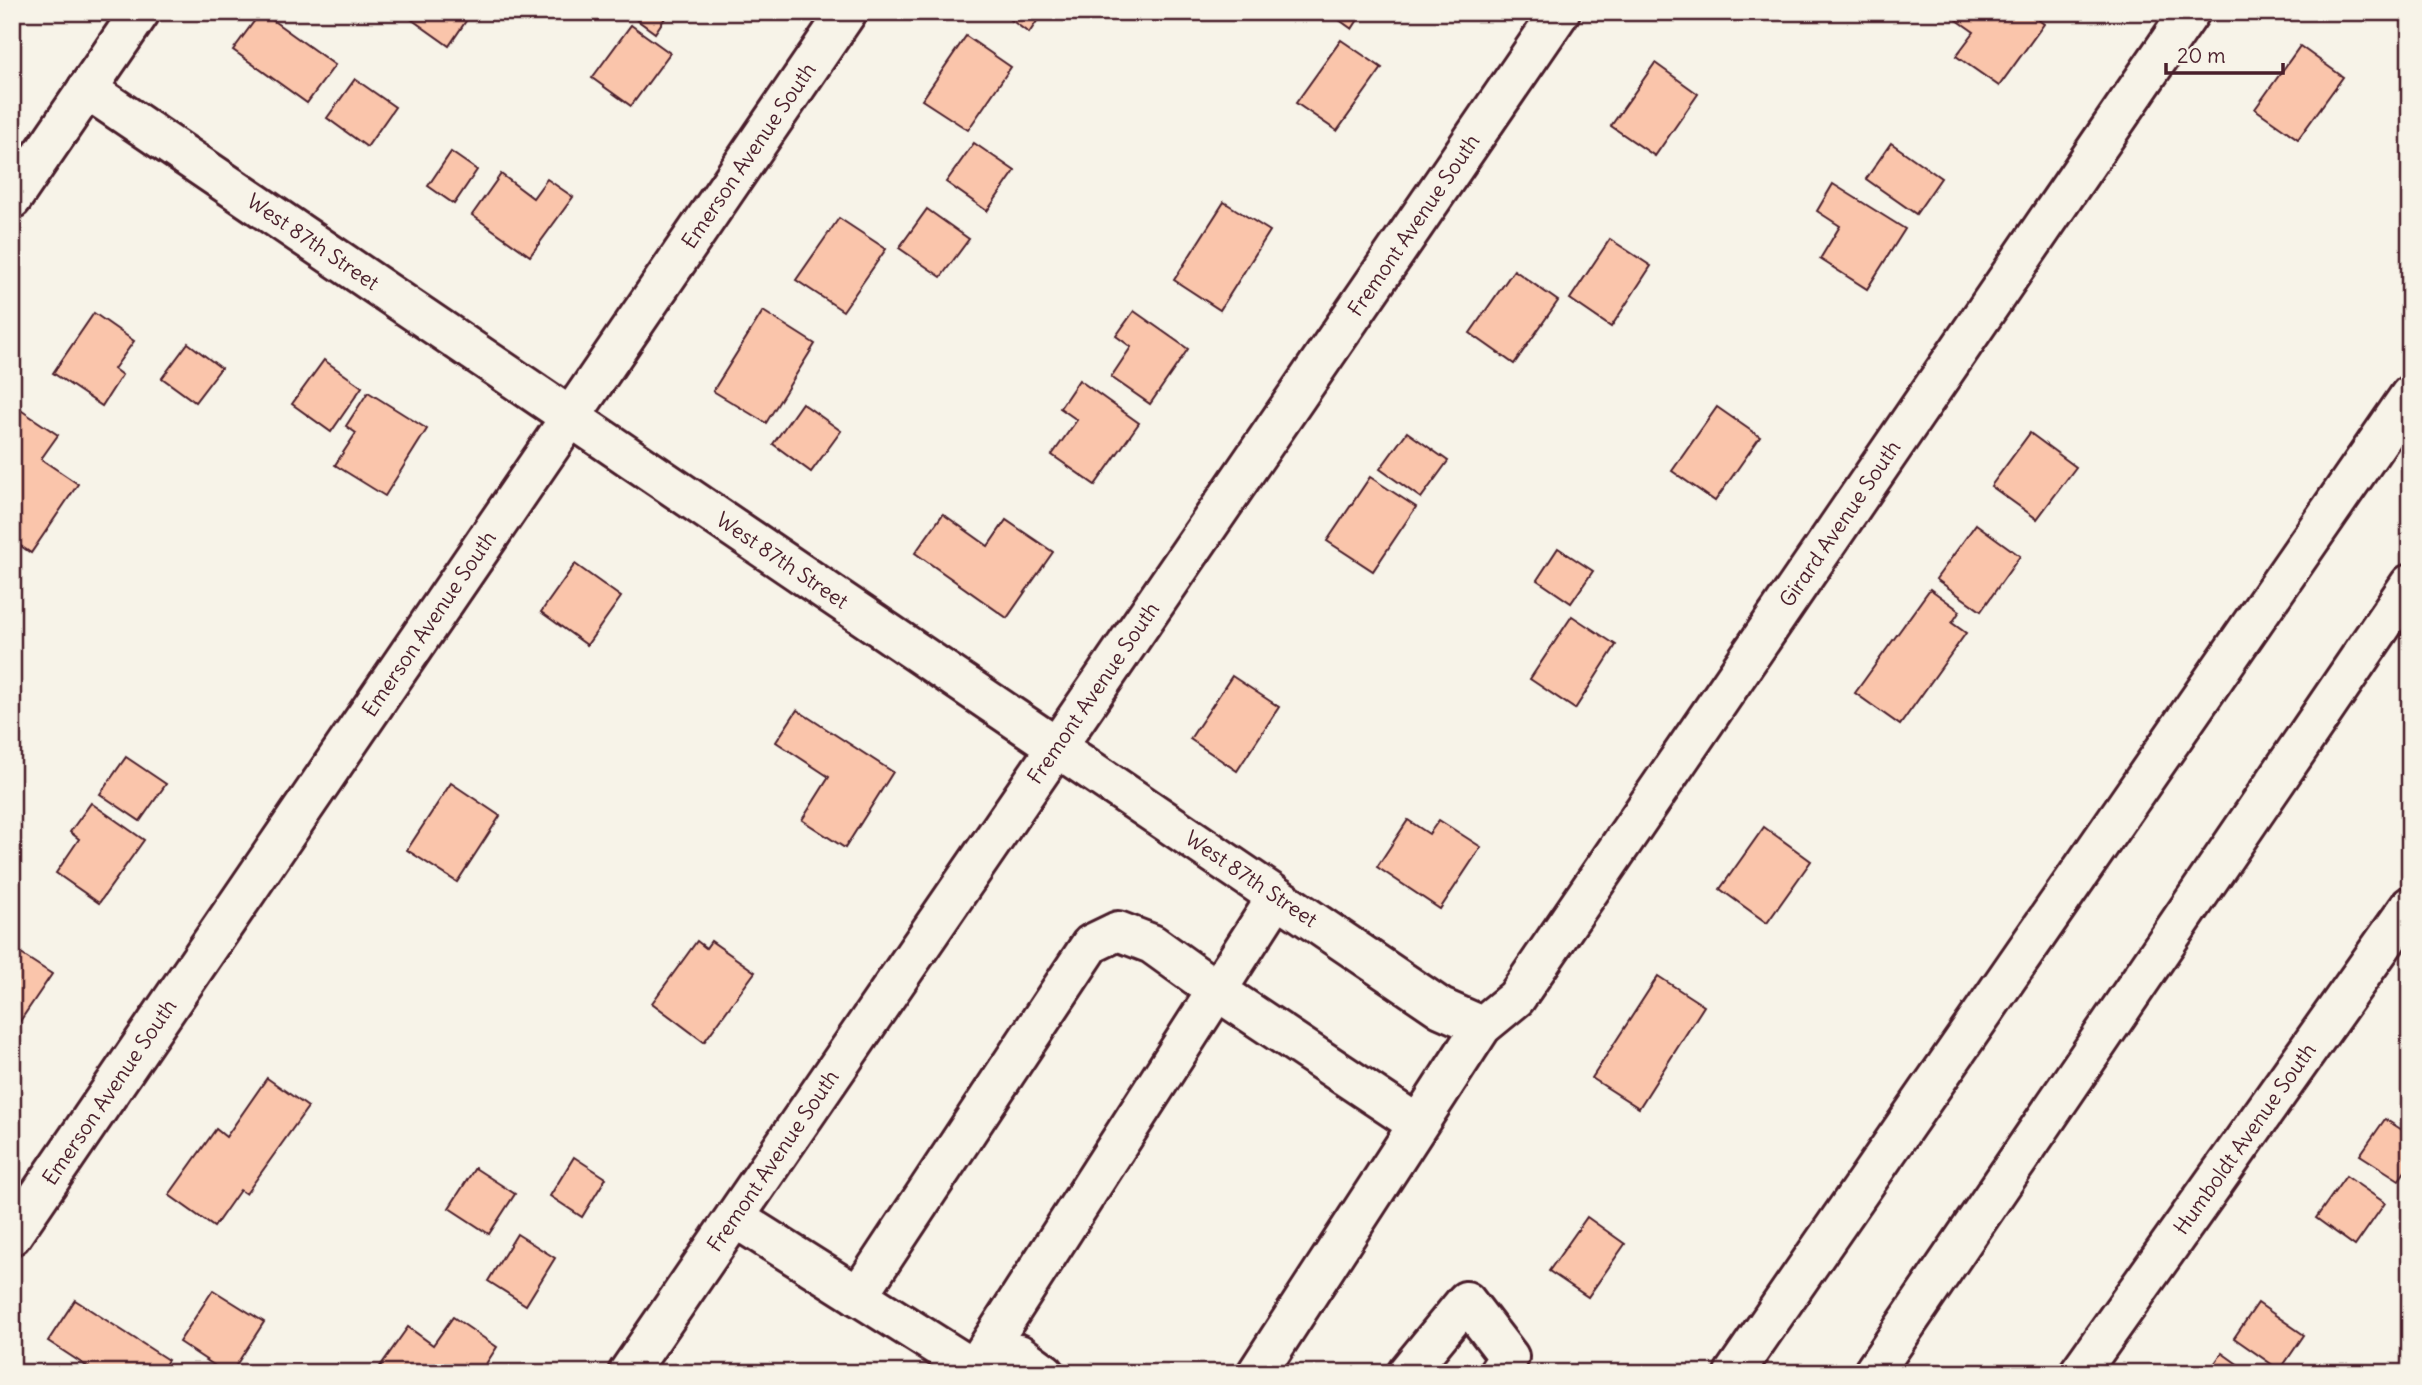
<svg xmlns="http://www.w3.org/2000/svg" width="2422" height="1385" font-family="Delius,sans-serif">
<rect width="100%" height="100%" fill="#f7f3e8"/>
<filter id="ink" filterUnits="userSpaceOnUse"><feTurbulence type="fractalNoise" baseFrequency=".0143" numOctaves="2"/><feDisplacementMap in="SourceGraphic" scale="14" xChannelSelector="R" yChannelSelector="G"/><feConvolveMatrix kernelMatrix="1 2 1 2 8 2 1 2 1" color-interpolation-filters="sRGB"/></filter>
<g filter="url(#ink)">
<g fill="#fac5ab" stroke="#4a1f2b" stroke-width="2">
<polygon points="261,12 335,65 307,103 233,50"/>
<polygon points="401,12 472,12 449,46"/>
<polygon points="626,12 669,12 655,33"/>
<polygon points="1000,12 1043,12 1029,33"/>
<polygon points="1328,12 1363,12 1352,29"/>
<polygon points="1962,12 2028,12 2044,24 1999,86 1956,56 1974,32 1957,20"/>
<polygon points="631,25 670,53 631,106 592,78"/>
<polygon points="966,36 1011,67 968,130 922,100"/>
<polygon points="1341,40 1382,68 1337,131 1296,103"/>
<polygon points="2300,46 2343,77 2298,139 2255,109"/>
<polygon points="1655,63 1698,94 1655,156 1611,126"/>
<polygon points="355,79 395,107 367,147 327,118"/>
<polygon points="974,143 1015,171 987,211 946,182"/>
<polygon points="1891,143 1941,178 1916,214 1866,179"/>
<polygon points="451,152 477,170 454,204 428,186"/>
<polygon points="501,174 533,198 547,179 573,197 530,256 472,215"/>
<polygon points="1833,184 1905,229 1867,289 1820,259 1840,226 1817,211"/>
<polygon points="1224,202 1270,231 1220,310 1174,280"/>
<polygon points="927,209 969,239 941,277 899,248"/>
<polygon points="839,218 886,249 843,311 796,280"/>
<polygon points="1610,239 1651,266 1611,327 1570,299"/>
<polygon points="1514,270 1558,301 1514,364 1470,333"/>
<polygon points="763,311 815,344 766,423 713,391"/>
<polygon points="1134,311 1188,349 1150,404 1111,377 1131,347 1116,336"/>
<polygon points="94,313 134,341 114,369 122,375 102,406 53,373"/>
<polygon points="188,343 221,368 195,402 162,378"/>
<polygon points="324,360 362,387 331,432 292,404"/>
<polygon points="1079,380 1139,423 1095,485 1052,455 1077,420 1060,408"/>
<polygon points="368,392 427,429 385,496 335,465 356,433 346,426"/>
<polygon points="802,403 841,431 811,472 773,444"/>
<polygon points="16,407 58,435 41,459 78,484 31,553 12,540 12,412"/>
<polygon points="1717,407 1760,437 1715,501 1672,471"/>
<polygon points="1407,432 1448,461 1421,498 1380,469"/>
<polygon points="2030,433 2076,467 2037,519 1991,486"/>
<polygon points="1370,477 1416,507 1373,571 1327,541"/>
<polygon points="943,514 988,546 1006,520 1053,552 1007,618 915,553"/>
<polygon points="1976,524 2020,556 1981,611 1936,579"/>
<polygon points="1558,548 1593,571 1571,603 1537,580"/>
<polygon points="575,564 621,597 587,645 541,612"/>
<polygon points="1930,589 1960,611 1952,623 1966,633 1900,725 1855,693"/>
<polygon points="1572,616 1616,645 1575,709 1530,679"/>
<polygon points="1232,676 1279,707 1237,771 1190,739"/>
<polygon points="797,710 893,772 845,848 802,820 829,777 776,742"/>
<polygon points="126,757 166,784 140,821 100,794"/>
<polygon points="451,783 500,816 457,882 407,850"/>
<polygon points="91,803 144,840 99,903 56,873 79,839 70,832"/>
<polygon points="1408,820 1429,834 1439,820 1481,847 1440,909 1377,867"/>
<polygon points="1764,827 1811,861 1767,923 1720,889"/>
<polygon points="697,941 706,948 711,941 755,972 704,1042 652,1003"/>
<polygon points="12,948 52,974 12,1033"/>
<polygon points="1658,976 1704,1006 1639,1108 1592,1078"/>
<polygon points="267,1078 308,1107 246,1194 240,1190 214,1227 169,1195 216,1129 226,1137"/>
<polygon points="2385,1119 2410,1135 2410,1164 2399,1180 2360,1155"/>
<polygon points="574,1157 606,1178 582,1217 550,1196"/>
<polygon points="475,1168 515,1194 489,1234 449,1208"/>
<polygon points="2346,1176 2385,1203 2355,1246 2316,1218"/>
<polygon points="1587,1217 1625,1244 1588,1297 1549,1271"/>
<polygon points="517,1234 555,1258 526,1305 488,1281"/>
<polygon points="213,1290 264,1322 231,1373 226,1373 179,1342"/>
<polygon points="75,1300 168,1360 160,1373 97,1373 48,1341"/>
<polygon points="2258,1303 2304,1335 2280,1370 2234,1338"/>
<polygon points="453,1317 497,1347 480,1373 376,1372 408,1327 433,1345"/>
<polygon points="2222,1353 2250,1373 2208,1373"/>
</g>
<g fill="none" stroke-linecap="round" stroke-linejoin="round">
<defs>
<g id="minor">
<path id="s1" d="M87,89l1354,919 41,18"/>
<polyline points="12,199 140,12"/>
<polyline points="735,1218 974,1369 1019,1354 1045,1373"/>
<path id="s2" d="M12,1235l835,-1223"/>
<polyline points="858,1296 1091,944 1118,931 1152,944 1216,990 1417,1124"/>
<polyline points="974,1369 1277,897"/>
<path id="s3" d="M628,1373l932,-1361"/>
<path id="s4" d="M1257,1373l225,-347 34,-28 674,-986"/>
<polyline points="1407,1373 1466,1301 1509,1357 1498,1373"/>
<path id="s5" d="M2079,1373l331,-467"/>
</g>
<g id="highway">
<polyline points="1734,1373 2410,395"/>
<polyline points="1873,1373 2410,584"/>
</g>
</defs>
<use href="#minor" stroke="#4a1f2b" stroke-width="44"/>
<use href="#highway" stroke="#4a1f2b" stroke-width="44"/>
<use href="#minor" stroke="#f7f3e8" stroke-width="38"/>
<use href="#highway" stroke="#f7f3e8" stroke-width="38"/>
</g>
</g>
<g text-anchor="middle" stroke-width="7" stroke-linejoin="round" paint-order="stroke">
<g font-size="21" fill="#4a1f2b" stroke="#f7f3e8">
<text dy="7" stroke="none"><textPath href="#s2" startOffset="1307">Emerson Avenue South</textPath></text>
<text dy="7" stroke="none"><textPath href="#s3" startOffset="1391">Fremont Avenue South</textPath></text>
<text dy="7" stroke="none"><textPath href="#s1" startOffset="273">West 87th Street</textPath></text>
<text dy="7" stroke="none"><textPath href="#s4" startOffset="1032">Girard Avenue South</textPath></text>
<text dy="7" stroke="none"><textPath href="#s1" startOffset="840">West 87th Street</textPath></text>
<text dy="7" stroke="none"><textPath href="#s2" startOffset="740">Emerson Avenue South</textPath></text>
<text dy="7" stroke="none"><textPath href="#s3" startOffset="824">Fremont Avenue South</textPath></text>
<text dy="7" stroke="none"><textPath href="#s1" startOffset="1407">West 87th Street</textPath></text>
<text dy="7" stroke="none"><textPath href="#s2" startOffset="173">Emerson Avenue South</textPath></text>
<text dy="7" stroke="none"><textPath href="#s5" startOffset="287">Humboldt Avenue South</textPath></text>
<text dy="7" stroke="none"><textPath href="#s3" startOffset="257">Fremont Avenue South</textPath></text>
</g>
</g>
<rect width="2422" height="1385" fill="none" stroke="#f7f3e8" stroke-width="42"/>
<rect x="21" y="21" width="2380" height="1343" fill="none" stroke="#4a1f2b" stroke-width="2.5" filter="url(#ink)"/>
<path d="M2166 63v10h117v-10" fill="none" stroke="#4a1f2b" stroke-width="3.5"/>
<text x="2177" y="63" font-size="21" fill="#4a1f2b" stroke="#f7f3e8" stroke-width="5" paint-order="stroke">20 m</text>
</svg>
